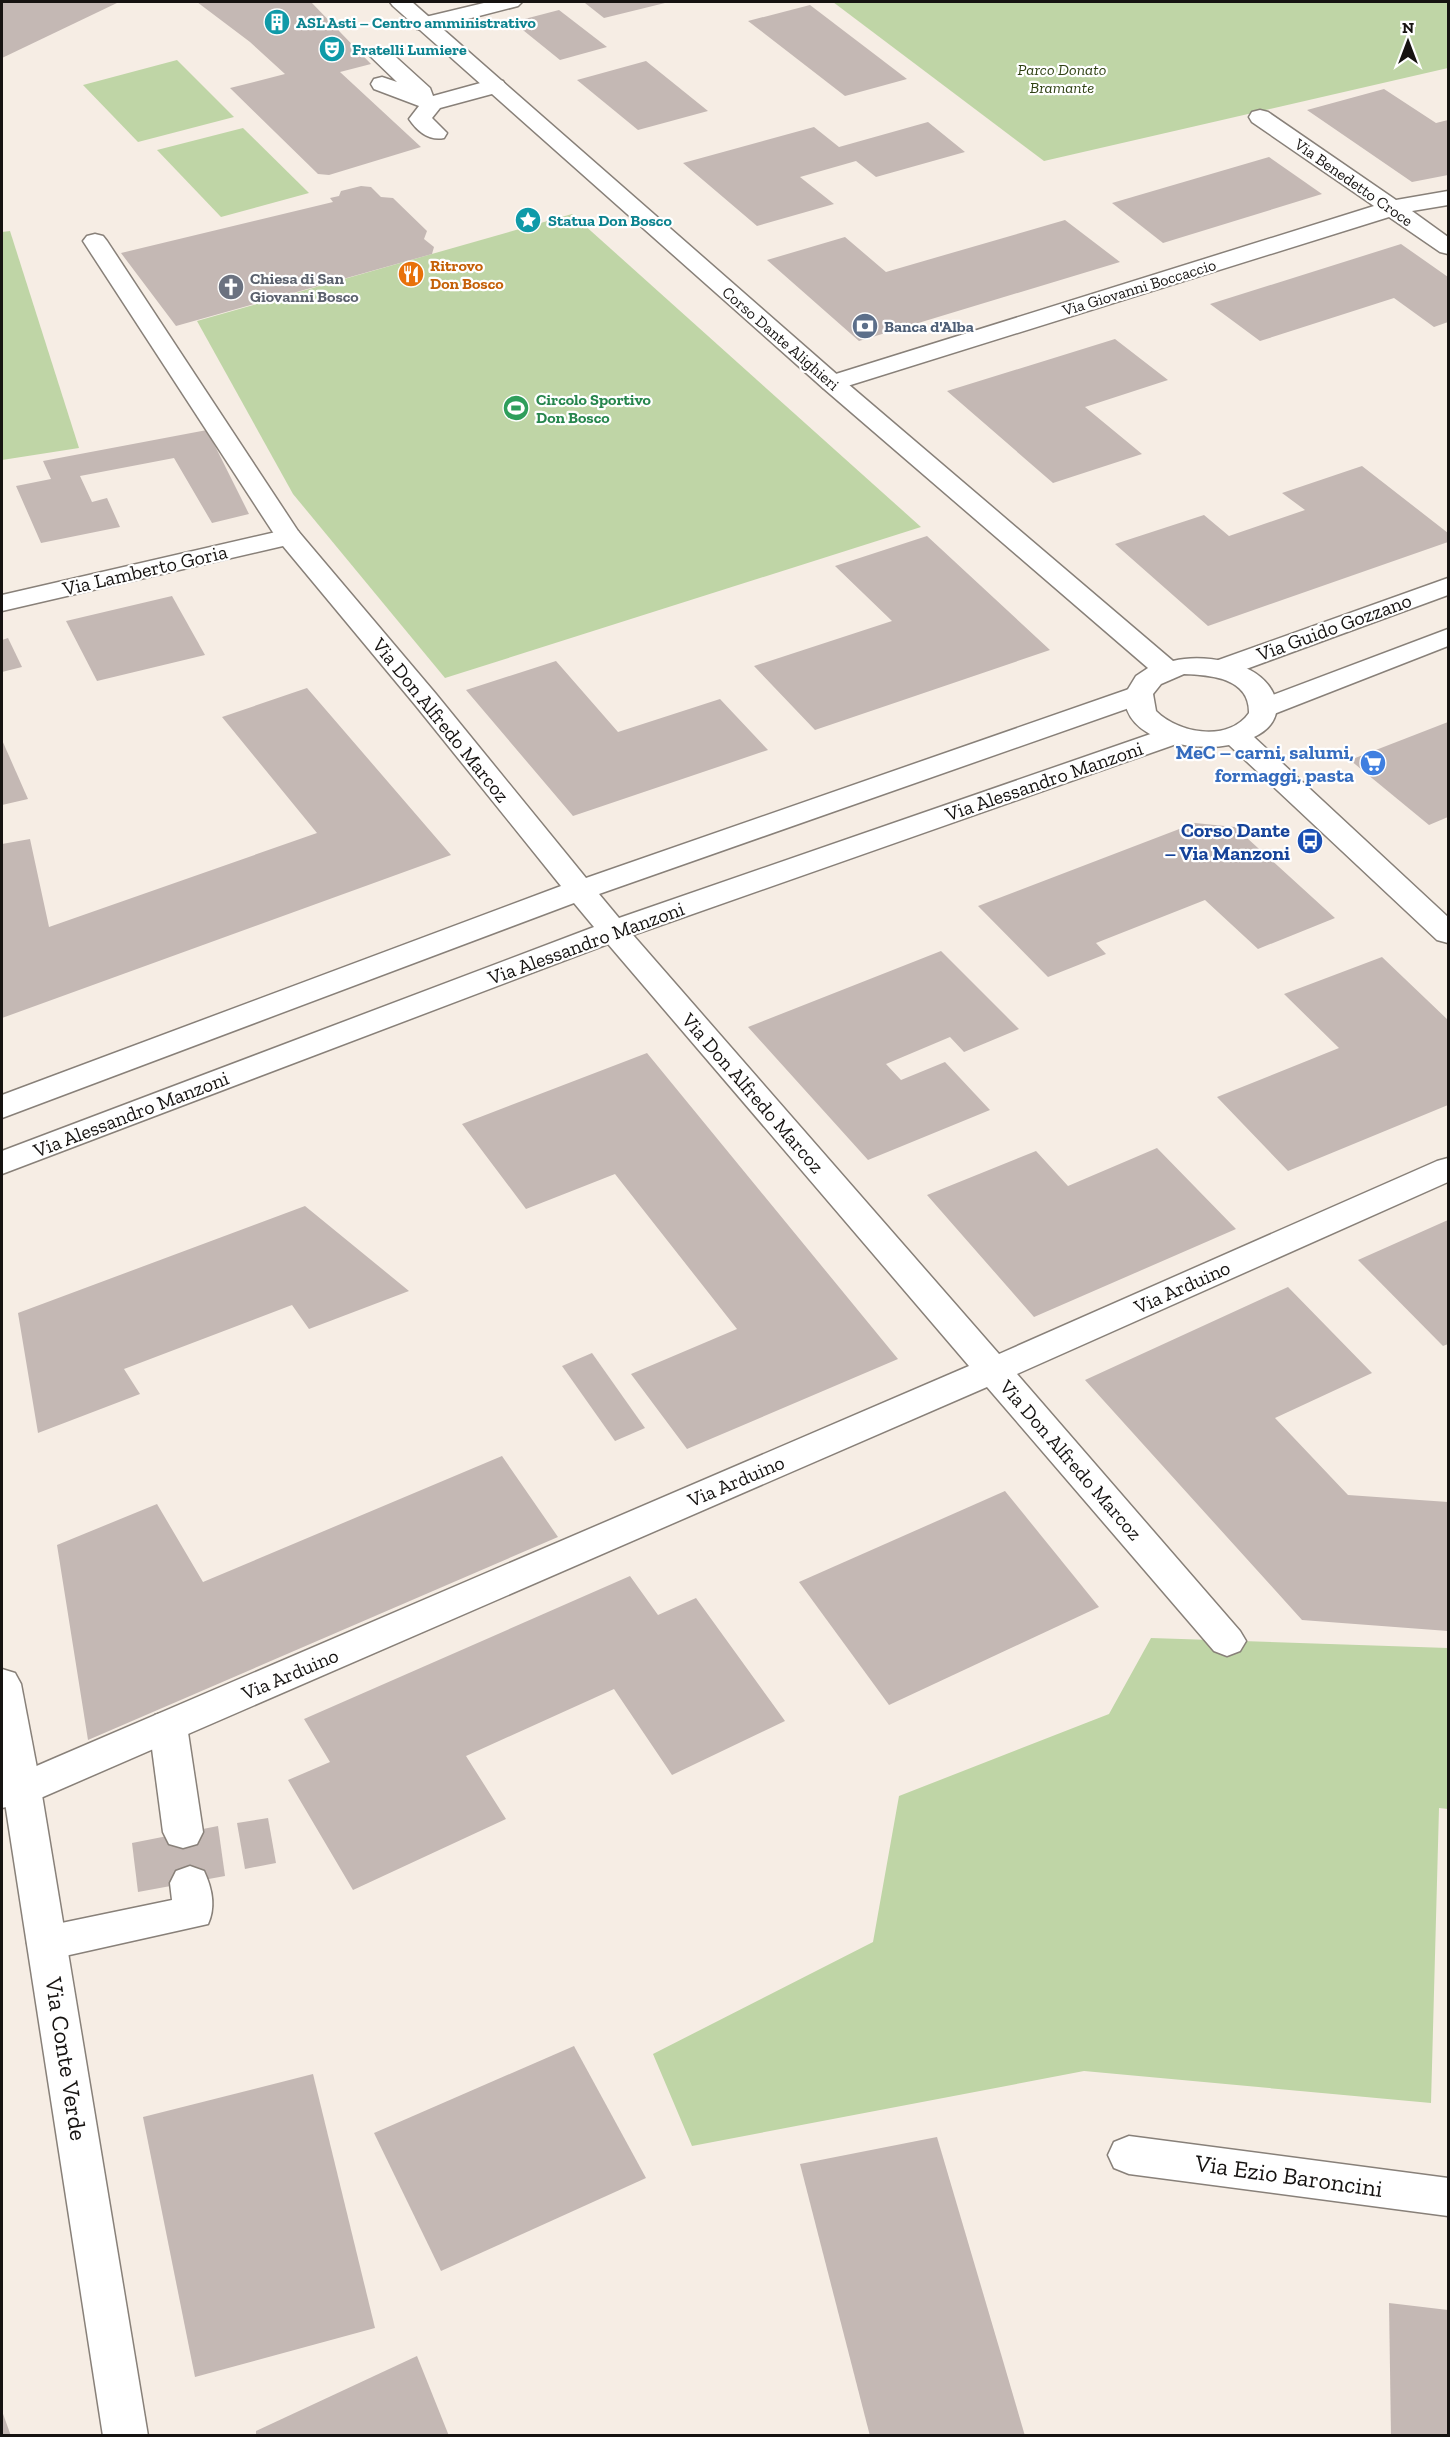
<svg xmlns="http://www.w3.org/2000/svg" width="1450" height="2437" font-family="'Zilla Slab',serif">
<rect width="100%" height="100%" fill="#f6ede4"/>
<g fill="#bfd5a6">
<polygon points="833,2 1448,2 1448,68 1044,161"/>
<polygon points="177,60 234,117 138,142 83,85"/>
<polygon points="243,128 309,193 221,217 157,150"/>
<polygon points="572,214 921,527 445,678 293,494 197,321"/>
<polygon points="10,231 79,448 2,460 2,232"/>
<polygon points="1151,1638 1448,1648 1448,1809 1439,1808 1431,2103 1084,2071 692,2146 653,2054 873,1942 899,1796 1109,1714"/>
</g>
<g fill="#c4b8b4">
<polygon points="2,2 119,2 2,58"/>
<polygon points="197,2 311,2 371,64 340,72 421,147 329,175 318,174 230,88 285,74 250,42"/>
<polygon points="593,2 662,2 665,3 604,18 585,3"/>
<polygon points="810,5 907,79 845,96 748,21"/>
<polygon points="559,10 607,47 560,60 513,22"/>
<polygon points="646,61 708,111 638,130 577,80"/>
<polygon points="1384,89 1436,123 1448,120 1448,175 1412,182 1307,110"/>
<polygon points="928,122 965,152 876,177 856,161 800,177 834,204 757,226 683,163 814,127 839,147"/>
<polygon points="1269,157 1322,194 1163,243 1112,203"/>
<polygon points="361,186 371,187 381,197 393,198 427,231 424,239 434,247 432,254 176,326 121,253 333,202 330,198 339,196 341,191"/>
<polygon points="1065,220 1120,262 859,341 767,260 845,237 886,272"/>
<polygon points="1401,244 1448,277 1448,322 1434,327 1394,298 1260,341 1210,304"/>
<polygon points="1115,339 1168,380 1085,407 1142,454 1053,483 947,391"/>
<polygon points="207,430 249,514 212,523 174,458 80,476 92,502 107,498 120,527 41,543 16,486 51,479 43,461"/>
<polygon points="1362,466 1448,533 1448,542 1208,626 1115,544 1204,515 1229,536 1305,510 1282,493"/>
<polygon points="927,536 1050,650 815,730 754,666 892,621 835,566"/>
<polygon points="172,596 205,655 97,681 66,621"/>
<polygon points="8,638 22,667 2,672 2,640"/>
<polygon points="556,661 618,732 720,699 768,750 573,816 466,690"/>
<polygon points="307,688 451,855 2,1018 2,844 30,839 49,927 317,833 222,717"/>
<polygon points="1448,722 1448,817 1429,825 1350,760"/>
<polygon points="2,740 28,799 2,805"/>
<polygon points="1195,823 1235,827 1335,918 1258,949 1205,900 1096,943 1106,954 1048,977 978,906"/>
<polygon points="941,951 1019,1029 964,1052 950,1037 886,1064 901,1080 945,1062 990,1110 868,1160 748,1027"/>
<polygon points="1382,957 1448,1020 1448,1105 1288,1171 1217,1097 1339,1048 1284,994"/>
<polygon points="647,1053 898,1359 687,1449 631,1374 737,1329 615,1174 526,1209 462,1124"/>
<polygon points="1157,1148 1236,1229 1034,1317 927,1195 1036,1151 1068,1186"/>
<polygon points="305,1206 409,1291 309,1329 292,1305 124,1369 140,1394 38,1433 18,1313"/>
<polygon points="1448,1220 1448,1344 1443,1346 1358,1260"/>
<polygon points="1288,1287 1372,1373 1275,1418 1348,1495 1448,1502 1448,1631 1302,1620 1085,1380"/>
<polygon points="592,1353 645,1428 615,1441 562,1366"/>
<polygon points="502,1456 558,1537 88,1740 57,1545 157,1504 203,1582"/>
<polygon points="1005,1491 1099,1607 889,1705 799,1582"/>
<polygon points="630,1576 658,1615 696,1598 785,1721 672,1775 614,1689 466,1756 506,1819 353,1890 288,1780 330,1762 304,1719"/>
<polygon points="268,1818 276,1863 245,1869 237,1823"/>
<polygon points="218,1826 225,1876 138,1892 132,1843"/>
<polygon points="574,2046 646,2178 441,2271 374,2133"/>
<polygon points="313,2074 375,2328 195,2377 143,2117"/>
<polygon points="937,2137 1001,2354 1025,2436 870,2436 800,2164"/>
<polygon points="1389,2303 1448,2310 1448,2436 1391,2436"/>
<polygon points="417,2356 449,2436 256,2436 256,2431"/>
<polygon points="2,2411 11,2436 2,2436"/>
</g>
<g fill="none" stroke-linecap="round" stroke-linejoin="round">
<defs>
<g id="lane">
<path d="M379,48l8,1 43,39 3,8 62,-17 8,2 3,5 -3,5 -63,17 -8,10 15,15 -3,5c-15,3 -27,-7 -35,-19l10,-13 -45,-17 -3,-5 3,-5 8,-2 15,5 -29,-28 3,-5z"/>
<polygon points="95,234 103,236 107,241 302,537 298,543 289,545 280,543 276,537 83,241 87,236"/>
<polygon points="168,1711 181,1715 187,1726 203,1832 197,1844 183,1848 169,1844 163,1832 149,1726 155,1715"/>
<path d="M190,1866l14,5c8,17 12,36 4,53l-161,36 -14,-5 -6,-12 6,-12 14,-5 125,-26 -2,-17 6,-12z"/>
</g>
<g id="street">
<polygon points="488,2 522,2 518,6 425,30 417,29 414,24 417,19"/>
<polygon points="1260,110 1268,112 1396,200 1448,191 1448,205 1412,211 1448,237 1448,254 1440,252 1389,217 841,388 832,390 823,388 820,383 823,378 1374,206 1252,122 1249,117 1252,112"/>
<polygon points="289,529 298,531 436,694 586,878 1129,689 1139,687 1149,689 1153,695 1149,701 599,894 619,918 1165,729 1175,726 1185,729 1189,735 1185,741 633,935 999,1354 1437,1161 1448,1158 1448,1182 1017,1374 1240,1631 1246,1641 1240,1651 1227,1656 1214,1651 987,1387 36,1800 2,1808 2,1776 18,1774 55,1758 969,1366 608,944 2,1174 2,1151 594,927 574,903 2,1118 2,1095 561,886 416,706 283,546 2,611 2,595"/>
<polygon points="1448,578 1448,595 1230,675 1220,677 1210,675 1206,669 1210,663"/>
<polygon points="1448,629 1448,646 1274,714 1264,716 1254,714 1250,708 1254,702"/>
<polygon points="1129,2136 1448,2178 1448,2216 1129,2174 1114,2168 1108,2155 1114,2142"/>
</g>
<g id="secondary">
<path d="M390,2h22l429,376 332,283c23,-6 55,-2 77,9 30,16 39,51 4,67l194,180v26l-11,-3 -208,-195c-34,7 -107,-4 -104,-51l11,-18 12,-8 -325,-280 -430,-382zM1184,674c27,1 66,4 65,39 -21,30 -71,20 -93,-2l-3,-17 8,-10z"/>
<polygon points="2,1669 15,1673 21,1684 41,1789 148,2436 103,2436 2,1783"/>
</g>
</defs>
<use href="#lane" stroke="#888079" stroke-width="3"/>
<use href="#street" stroke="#888079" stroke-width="3"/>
<use href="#secondary" stroke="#888079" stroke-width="3"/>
<use href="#lane" fill="#fff" fill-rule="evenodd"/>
<use href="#street" fill="#fff" fill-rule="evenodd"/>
<use href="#secondary" fill="#fff" fill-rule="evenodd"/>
</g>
<defs>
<symbol id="building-disc" viewBox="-11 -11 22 22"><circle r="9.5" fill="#0f9aa8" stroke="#fff"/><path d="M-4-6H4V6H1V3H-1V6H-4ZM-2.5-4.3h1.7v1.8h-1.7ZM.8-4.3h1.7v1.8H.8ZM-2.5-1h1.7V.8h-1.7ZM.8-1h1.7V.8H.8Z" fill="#fff"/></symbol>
<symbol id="theatre-disc" viewBox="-11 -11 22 22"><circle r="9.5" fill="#0f9aa8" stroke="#fff"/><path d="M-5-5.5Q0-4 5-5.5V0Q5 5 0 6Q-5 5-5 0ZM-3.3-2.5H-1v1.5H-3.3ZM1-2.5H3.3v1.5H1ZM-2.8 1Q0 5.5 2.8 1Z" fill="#fff"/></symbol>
<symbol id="sight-disc" viewBox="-11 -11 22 22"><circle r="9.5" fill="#0f9aa8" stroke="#fff"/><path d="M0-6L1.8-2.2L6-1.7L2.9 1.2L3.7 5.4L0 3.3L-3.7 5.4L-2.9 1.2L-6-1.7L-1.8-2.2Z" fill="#fff"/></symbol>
<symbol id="restaurant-disc" viewBox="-11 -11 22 22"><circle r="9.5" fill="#e8710a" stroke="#fff"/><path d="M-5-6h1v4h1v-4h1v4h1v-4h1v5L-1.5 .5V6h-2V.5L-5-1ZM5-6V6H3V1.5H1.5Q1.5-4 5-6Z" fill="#fff"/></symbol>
<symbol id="church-disc" viewBox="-11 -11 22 22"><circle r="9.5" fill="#6b7280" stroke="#fff"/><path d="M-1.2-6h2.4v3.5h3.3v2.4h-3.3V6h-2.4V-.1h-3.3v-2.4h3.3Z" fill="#fff"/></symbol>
<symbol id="bank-disc" viewBox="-11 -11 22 22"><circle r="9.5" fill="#5c6f8a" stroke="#fff"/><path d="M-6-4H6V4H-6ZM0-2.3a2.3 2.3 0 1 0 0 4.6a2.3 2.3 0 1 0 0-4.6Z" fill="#fff"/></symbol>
<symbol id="stadium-disc" viewBox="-11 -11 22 22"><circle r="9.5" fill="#2e9e5b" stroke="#fff"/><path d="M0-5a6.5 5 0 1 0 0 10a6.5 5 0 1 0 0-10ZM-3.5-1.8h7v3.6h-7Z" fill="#fff"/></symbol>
<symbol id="supermarket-disc" viewBox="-11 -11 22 22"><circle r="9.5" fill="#3f7fe0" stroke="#fff"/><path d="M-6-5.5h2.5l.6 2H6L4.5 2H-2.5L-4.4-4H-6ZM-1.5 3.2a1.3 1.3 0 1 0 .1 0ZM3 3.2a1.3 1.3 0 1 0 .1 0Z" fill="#fff"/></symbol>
<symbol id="bus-disc" viewBox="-11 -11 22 22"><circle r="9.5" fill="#1a4fb4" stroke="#fff"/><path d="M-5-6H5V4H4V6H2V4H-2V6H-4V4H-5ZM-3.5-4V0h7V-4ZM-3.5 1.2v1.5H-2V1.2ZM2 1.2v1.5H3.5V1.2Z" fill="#fff"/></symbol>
</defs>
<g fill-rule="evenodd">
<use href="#building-disc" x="262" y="7" width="30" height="30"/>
<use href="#theatre-disc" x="317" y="34" width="30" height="30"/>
<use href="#sight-disc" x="513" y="205" width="30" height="30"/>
<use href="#restaurant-disc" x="396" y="259" width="30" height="30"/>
<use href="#church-disc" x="216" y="272" width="30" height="30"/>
<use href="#bank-disc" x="850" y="311" width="30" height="30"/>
<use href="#stadium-disc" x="501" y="393" width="30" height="30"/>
<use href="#supermarket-disc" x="1358" y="748" width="30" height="30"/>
<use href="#bus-disc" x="1295" y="826" width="30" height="30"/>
</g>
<g text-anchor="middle" stroke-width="4.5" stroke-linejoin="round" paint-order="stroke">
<g font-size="16" font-weight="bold" fill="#0d838f" stroke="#fff" text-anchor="start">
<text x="296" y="28">ASL Asti – Centro amministrativo</text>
<text x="352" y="55">Fratelli Lumiere</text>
<text x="548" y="226">Statua Don Bosco</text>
</g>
<g font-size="16" font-style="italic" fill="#2f4113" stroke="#fff">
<text x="1062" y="75">Parco Donato<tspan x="1062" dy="18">Bramante</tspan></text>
</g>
<g font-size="16" fill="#161311" stroke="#fff">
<text transform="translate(1354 182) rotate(35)" y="6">Via Benedetto Croce</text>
<text transform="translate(1139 287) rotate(-17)" y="6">Via Giovanni Boccaccio</text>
<text transform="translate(781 338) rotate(41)" y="6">Corso Dante Alighieri</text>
</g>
<g font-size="16" font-weight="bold" fill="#c56008" stroke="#fff" text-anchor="start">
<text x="430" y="271">Ritrovo<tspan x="430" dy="18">Don Bosco</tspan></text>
</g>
<g font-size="16" font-weight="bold" fill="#5b616d" stroke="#fff" text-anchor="start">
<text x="250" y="284">Chiesa di San<tspan x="250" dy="18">Giovanni Bosco</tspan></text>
</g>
<g font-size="16" font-weight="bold" fill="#4e5e75" stroke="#fff" text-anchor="start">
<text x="884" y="332">Banca d'Alba</text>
</g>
<g font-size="16" font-weight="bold" fill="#27864d" stroke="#fff" text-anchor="start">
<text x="536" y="405">Circolo Sportivo<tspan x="536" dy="18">Don Bosco</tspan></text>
</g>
<g font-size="20" fill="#161311" stroke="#fff">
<text transform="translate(145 570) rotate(-13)" y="7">Via Lamberto Goria</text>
<text transform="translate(1334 627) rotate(-20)" y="7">Via Guido Gozzano</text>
<text transform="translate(441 720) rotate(51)" y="7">Via Don Alfredo Marcoz</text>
<text transform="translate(1044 781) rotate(-19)" y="7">Via Alessandro Manzoni</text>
<text transform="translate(586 943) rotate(-20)" y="7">Via Alessandro Manzoni</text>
<text transform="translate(753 1093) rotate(49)" y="7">Via Don Alfredo Marcoz</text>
<text transform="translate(131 1114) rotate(-21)" y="7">Via Alessandro Manzoni</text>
<text transform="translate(1182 1287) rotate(-24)" y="7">Via Arduino</text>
<text transform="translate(1071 1460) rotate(49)" y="7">Via Don Alfredo Marcoz</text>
<text transform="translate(736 1481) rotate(-23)" y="7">Via Arduino</text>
<text transform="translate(290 1674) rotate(-23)" y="7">Via Arduino</text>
</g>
<g font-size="20" font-weight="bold" fill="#366cbe" stroke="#fff" text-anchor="end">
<text x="1354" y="759">MeC – carni, salumi,<tspan x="1354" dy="23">formaggi, pasta</tspan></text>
</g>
<g font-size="20" font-weight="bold" fill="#164399" stroke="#fff" text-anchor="end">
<text x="1290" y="837">Corso Dante<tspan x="1290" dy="23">– Via Manzoni</tspan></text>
</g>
<g font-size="24" fill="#161311" stroke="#fff">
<text transform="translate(66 2059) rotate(81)" y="8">Via Conte Verde</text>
<text transform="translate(1289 2176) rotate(8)" y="8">Via Ezio Baroncini</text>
</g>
</g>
<rect width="1450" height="2437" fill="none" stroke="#161311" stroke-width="6"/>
<g transform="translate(1408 42)" stroke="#ffffff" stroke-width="4.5" paint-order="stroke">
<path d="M0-4.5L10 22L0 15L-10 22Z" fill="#161311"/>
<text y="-9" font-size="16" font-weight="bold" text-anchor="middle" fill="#161311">N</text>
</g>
</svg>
